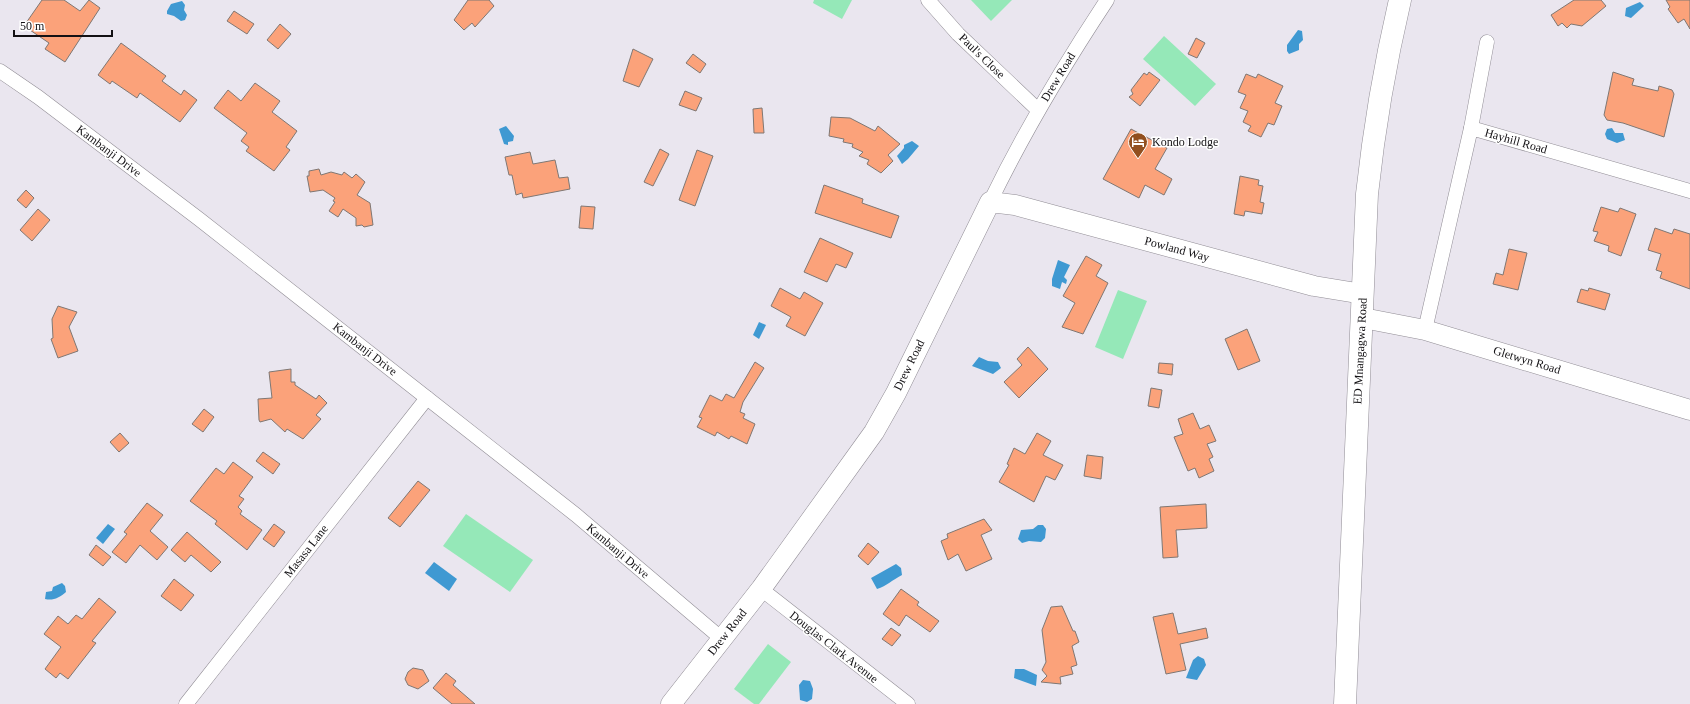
<svg xmlns="http://www.w3.org/2000/svg" width="1690" height="704" font-family="'Times New Roman',serif">
<rect width="100%" height="100%" fill="#eae6ef"/>
<g fill="#95e8b8">
<polygon points="814,0 852,0 842,19 813,3"/>
<polygon points="971,0 1012,0 991,21"/>
<polygon points="1164,36 1216,84 1195,106 1143,59"/>
<polygon points="1118,290 1147,301 1123,359 1095,347"/>
<polygon points="466,514 533,560 510,592 443,546"/>
<polygon points="768,644 791,662 759,704 754,704 734,689"/>
</g>
<g fill="#3f99d2">
<polygon points="182,1 185,5 184,10 187,15 185,20 181,21 174,16 167,14 167,11 171,4"/>
<polygon points="1640,2 1644,6 1631,18 1625,16 1626,8"/>
<polygon points="1298,30 1302,31 1303,40 1299,44 1299,50 1289,54 1287,51 1287,45"/>
<polygon points="506,126 514,136 513,141 508,142 508,145 504,144 499,129"/>
<polygon points="1612,128 1615,133 1623,133 1625,140 1617,143 1607,139 1605,134 1607,129"/>
<polygon points="912,141 919,146 908,159 902,164 897,156 904,148 904,145"/>
<polygon points="1058,260 1070,265 1064,277 1067,280 1066,284 1062,282 1060,289 1052,286 1052,279"/>
<polygon points="759,322 766,325 759,339 753,335"/>
<polygon points="979,357 988,361 998,362 1001,368 993,374 972,366"/>
<polygon points="108,524 115,529 103,544 96,538"/>
<polygon points="1038,525 1043,525 1046,529 1045,538 1041,542 1029,541 1022,543 1018,539 1021,530 1033,529"/>
<polygon points="434,562 457,579 449,591 425,573"/>
<path d="M896,564l5,4 1,7c-10,5 -15,11 -25,14l-6,-11z"/>
<path d="M62,583l3,3 1,6c-7,6 -13,9 -21,7l1,-7 6,-1 1,-4z"/>
<polygon points="1198,656 1204,659 1206,665 1197,680 1186,678 1193,660"/>
<polygon points="1015,669 1024,669 1037,675 1036,686 1014,678"/>
<polygon points="803,680 810,681 813,689 812,699 807,702 800,700 799,685"/>
</g>
<g fill="#fba27a" stroke="#7f7773">
<polygon points="42,0 64,0 80,11 89,0 100,8 65,62 45,49 49,43 27,28 29,26 26,23"/>
<polygon points="468,0 489,0 494,6 475,27 472,23 464,30 454,20"/>
<polygon points="1574,0 1601,0 1606,6 1582,26 1571,24 1567,28 1562,23 1558,26 1551,15"/>
<polygon points="1666,0 1690,0 1690,29 1684,19 1678,23 1668,9 1670,7"/>
<polygon points="234,11 254,24 247,34 227,21"/>
<polygon points="280,24 291,34 278,49 267,40"/>
<polygon points="1196,38 1205,43 1197,58 1188,54"/>
<polygon points="121,43 166,76 162,81 181,95 184,90 197,100 180,122 140,93 137,98 112,81 110,84 98,75"/>
<polygon points="633,49 653,59 639,87 623,81"/>
<polygon points="693,54 706,64 700,73 686,63"/>
<polygon points="1149,72 1160,80 1140,106 1129,97 1133,94 1131,90 1144,73 1147,75"/>
<polygon points="1613,72 1634,79 1632,85 1658,91 1659,86 1672,90 1674,94 1664,137 1623,123 1607,120 1604,115"/>
<polygon points="1246,74 1256,78 1258,74 1283,86 1275,103 1282,106 1274,125 1268,123 1261,137 1248,131 1251,126 1243,122 1248,111 1240,108 1246,95 1238,92"/>
<polygon points="255,83 280,101 272,112 297,131 286,147 290,150 274,171 246,151 249,147 241,141 247,133 214,108 228,90 241,101"/>
<polygon points="685,91 702,98 696,111 679,105"/>
<polygon points="762,108 764,133 754,133 753,109"/>
<polygon points="831,117 850,118 875,131 878,126 900,144 888,155 893,161 881,173 867,164 869,160 859,156 863,152 852,147 853,144 843,142 844,139 829,136"/>
<polygon points="1131,129 1167,148 1155,169 1172,179 1164,195 1145,185 1139,198 1103,179"/>
<polygon points="660,149 669,154 653,186 644,182"/>
<polygon points="697,150 713,156 695,206 679,200"/>
<polygon points="530,152 533,164 555,160 559,178 568,177 570,189 523,198 522,193 516,195 512,175 509,175 505,157"/>
<polygon points="319,169 321,175 331,172 342,175 344,172 352,178 356,174 365,182 357,195 370,203 373,225 364,227 362,225 356,226 356,218 343,209 338,217 329,211 335,202 333,201 335,198 323,190 310,192 307,176 309,176 309,171"/>
<polygon points="1240,176 1259,180 1258,185 1263,186 1260,202 1264,203 1262,214 1245,211 1244,216 1234,214"/>
<polygon points="824,185 863,199 862,203 899,216 891,238 815,213"/>
<polygon points="26,190 34,198 26,208 17,200"/>
<polygon points="581,206 595,207 593,229 579,228"/>
<polygon points="1601,207 1618,212 1620,208 1636,214 1621,256 1608,251 1609,246 1594,241 1598,232 1593,231"/>
<polygon points="38,209 50,220 32,241 20,230"/>
<polygon points="1655,228 1672,234 1674,229 1690,234 1690,289 1660,278 1662,272 1656,270 1661,254 1648,250"/>
<polygon points="820,238 853,253 846,268 836,264 827,282 804,272"/>
<polygon points="1509,249 1527,253 1518,290 1493,284 1496,273 1503,275"/>
<polygon points="1086,256 1102,265 1096,276 1108,283 1083,334 1062,327 1075,303 1063,296"/>
<polygon points="780,288 800,299 804,292 823,303 805,336 786,326 791,317 771,306"/>
<polygon points="1589,288 1610,294 1605,310 1577,302 1581,289 1588,291"/>
<polygon points="58,306 77,312 69,327 78,351 58,358 51,339 53,338 52,319"/>
<polygon points="1247,329 1260,361 1238,370 1225,339"/>
<polygon points="1028,347 1048,369 1019,398 1004,382 1022,365 1017,359"/>
<polygon points="755,362 764,368 743,402 740,412 745,414 743,418 755,424 747,444 731,436 729,439 717,432 715,436 697,427 702,418 699,417 710,395 722,401 726,394 734,398"/>
<polygon points="1159,363 1173,364 1172,375 1158,373"/>
<polygon points="291,369 291,382 295,382 295,385 316,399 319,395 327,403 316,415 321,419 303,439 287,429 285,432 271,419 260,422 259,420 258,399 272,398 269,372"/>
<polygon points="1151,388 1162,390 1159,408 1148,406"/>
<polygon points="204,409 214,417 203,432 192,424"/>
<polygon points="1193,413 1200,429 1209,425 1216,441 1207,444 1213,457 1209,459 1214,471 1199,478 1195,468 1188,471 1174,437 1183,434 1178,419"/>
<polygon points="120,433 129,443 119,452 110,442"/>
<polygon points="1037,433 1051,441 1043,455 1063,465 1055,480 1046,476 1034,502 999,482 1009,465 1007,464 1014,448 1025,454"/>
<polygon points="263,452 280,464 273,474 256,461"/>
<polygon points="1087,455 1103,457 1101,479 1084,476"/>
<polygon points="233,462 253,477 239,496 244,499 238,507 242,511 240,514 262,530 247,550 215,524 217,521 190,501 216,468 224,474"/>
<polygon points="418,481 430,490 400,527 388,518"/>
<polygon points="147,503 163,515 150,531 168,547 157,560 140,545 126,563 112,552 127,534 124,532"/>
<polygon points="1206,504 1207,528 1176,530 1178,557 1163,558 1160,507"/>
<polygon points="984,519 992,530 981,535 992,559 966,571 958,554 948,560 941,541 948,538 947,534"/>
<polygon points="274,524 285,532 274,547 263,539"/>
<polygon points="187,532 221,562 211,572 191,555 185,562 171,550"/>
<polygon points="868,543 879,552 868,565 858,556"/>
<polygon points="96,545 111,557 103,566 89,555"/>
<polygon points="174,579 194,595 181,611 161,596"/>
<polygon points="901,589 919,602 917,605 939,621 930,632 906,615 899,626 883,614"/>
<polygon points="99,598 116,612 92,641 96,643 68,679 60,673 56,678 45,669 61,647 44,634 58,616 68,624 76,615 82,619"/>
<polygon points="1062,606 1073,631 1075,631 1079,642 1072,646 1077,665 1071,667 1073,674 1060,677 1061,684 1041,682 1047,676 1042,670 1046,662 1042,630 1051,607"/>
<polygon points="1173,613 1178,634 1206,628 1208,638 1180,644 1186,670 1166,674 1153,617"/>
<polygon points="891,628 901,635 892,646 882,639"/>
<polygon points="413,668 423,670 429,681 418,689 408,685 405,679 408,672"/>
<polygon points="446,673 456,681 453,685 475,704 452,704 433,688"/>
</g>
<g fill="none" stroke-linecap="round" stroke-linejoin="round">
<defs>
<g id="street">
<polyline points="928,0 958,34 1038,110"/>
<polyline points="0,71 38,97 199,219 427,398 576,515 722,639"/>
<polyline points="1471,128 1487,42"/>
<path d="M990,202c34,-70 74,-137 117,-202"/>
<polyline points="1425,330 1471,128 1690,191"/>
<polyline points="761,589 908,704"/>
<polyline points="186,704 427,398"/>
</g>
<g id="secondary">
<polyline points="1363,318 1425,330 1690,410"/>
<polyline points="671,704 761,589 874,432 896,393 990,202 1015,205 1314,286 1363,294"/>
</g>
<path id="highway" d="M1345,704l22,-510c7,-65 18,-130 33,-194"/>
</defs>
<use href="#street" stroke="#918d95" stroke-width="15"/>
<use href="#secondary" stroke="#918d95" stroke-width="21"/>
<use href="#highway" stroke="#918d95" stroke-width="23"/>
<use href="#street" stroke="#fff" stroke-width="14"/>
<use href="#secondary" stroke="#fff" stroke-width="20"/>
<use href="#highway" stroke="#fff" stroke-width="22"/>
</g>
<defs>
<symbol id="hotel-pin" viewBox="-11 -11 22 30"><path d="M0 17L-7.5 6A9.5 9.5 0 1 1 7.5 6Z" fill="#924f1f" stroke="#fff"/><path d="M-6-4.5h1.5V1H6V5H4.5V3h-9V5H-6ZM-4 0a1.8 1.8 0 1 1 3.6 0ZM.5 0V-2.5h3Q6-2.5 6 0Z" fill="#fff"/></symbol>
</defs>
<g fill-rule="evenodd">
<use href="#hotel-pin" x="1127" y="131" width="22" height="30"/>
</g>
<g text-anchor="middle" stroke-width="3" stroke-linejoin="round" paint-order="stroke">
<g font-size="12" fill="#131114" stroke="#fff">
<text transform="translate(982 56) rotate(44)" y="4">Paul's Close</text>
<text transform="translate(1058 77) rotate(-59)" y="4">Drew Road</text>
<text transform="translate(1516 141) rotate(16)" y="4">Hayhill Road</text>
<text transform="translate(109 151) rotate(37)" y="4">Kambanji Drive</text>
<text transform="translate(1177 249) rotate(15)" y="4">Powland Way</text>
<text transform="translate(365 349) rotate(38)" y="4">Kambanji Drive</text>
<text transform="translate(1360 351) rotate(-87)" y="4">ED Mnangagwa Road</text>
<text transform="translate(1527 360) rotate(17)" y="4">Gletwyn Road</text>
<text transform="translate(909 365) rotate(-64)" y="4">Drew Road</text>
<text transform="translate(306 551) rotate(-52)" y="4">Masasa Lane</text>
<text transform="translate(618 551) rotate(40)" y="4">Kambanji Drive</text>
<text transform="translate(727 632) rotate(-52)" y="4">Drew Road</text>
<text transform="translate(834 647) rotate(38)" y="4">Douglas Clark Avenue</text>
</g>
<g font-size="12" fill="#131114" stroke="#fff" text-anchor="start">
<text x="1152" y="146">Kondo Lodge</text>
</g>
</g>
<path d="M14 30v6h98v-6" fill="none" stroke="#131114" stroke-width="2"/>
<text x="20" y="30" font-size="12" fill="#131114" stroke="#ffffff" stroke-width="3" paint-order="stroke">50 m</text>
</svg>
